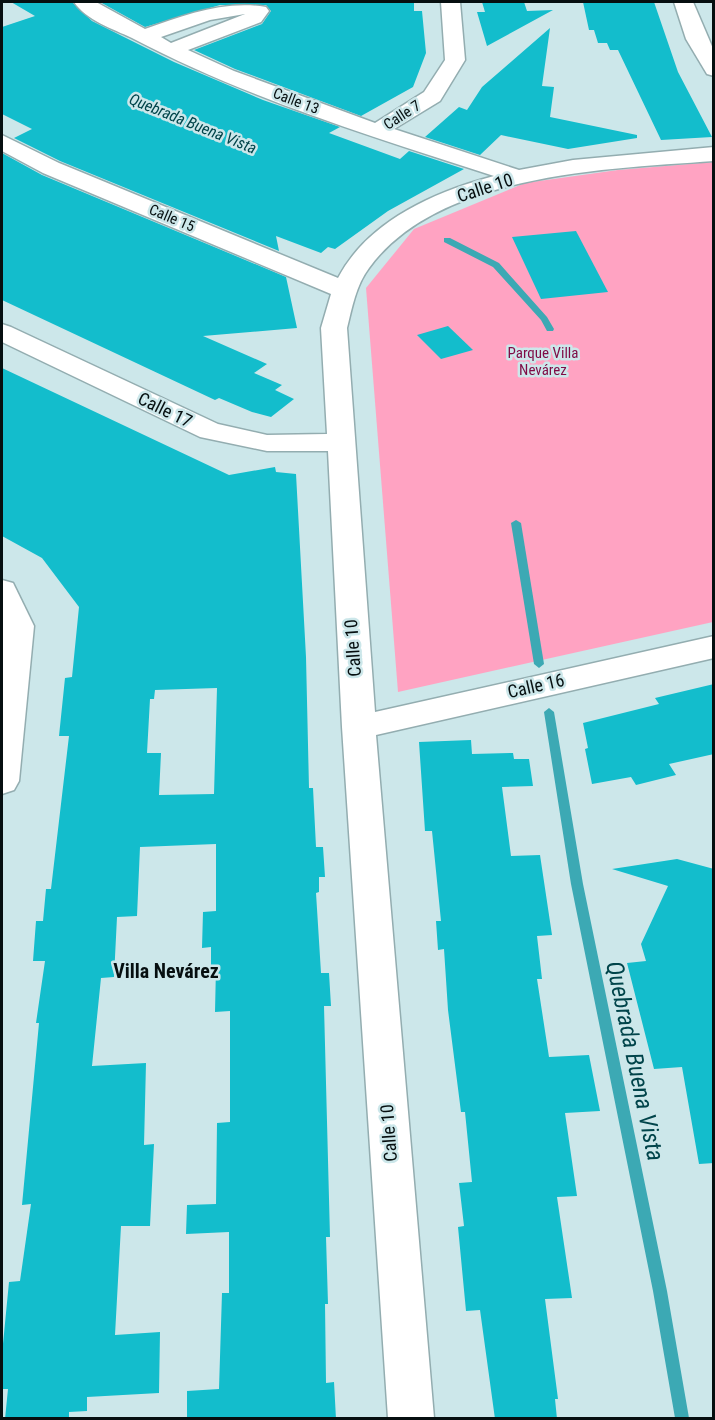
<svg xmlns="http://www.w3.org/2000/svg" width="715" height="1420" font-family="'Roboto Condensed',sans-serif">
<rect width="100%" height="100%" fill="#cce7ea"/>
<polygon fill="#ffa3c2" points="713,162 713,622 398,692 366,288 414,229 525,183 618,170"/>
<g fill="none" stroke-linecap="round" stroke-linejoin="round">
<g fill="#3ca9b4" fill-rule="evenodd">
<polygon points="444,238 450,238 499,263 547,317 554,329 553,331 547,331 541,320 493,267 444,242"/>
<polygon points="516,520 521,523 544,664 539,668 534,664 511,523"/>
<polygon points="549,708 554,712 583,884 667,1291 689,1418 675,1418 653,1291 571,884 544,712"/>
</g>
</g>
<g fill="#13bdcc" fill-rule="evenodd">
<polygon points="11,2 72,2 92,21 174,62 263,100 340,127 329,133 400,159 409,151 464,169 388,211 335,249 328,247 321,253 276,236 279,251 60,161 14,138 32,129 2,114 2,27 35,16"/>
<polygon points="100,2 414,2 414,11 422,11 426,53 413,87 361,116 235,69 194,50 262,24 271,11 266,5 220,5 145,27"/>
<polygon points="482,2 524,2 527,11 553,10 487,46 477,12 485,12"/>
<polygon points="583,2 654,2 678,72 712,137 661,140 618,50 610,50 607,43 598,43 594,30 589,30"/>
<polygon points="550,28 542,86 554,87 550,117 637,135 637,138 568,149 501,135 480,155 425,137 459,107 467,110 482,87"/>
<polygon points="2,153 42,175 286,277 297,328 203,336 267,364 254,373 282,385 275,390 294,399 271,417 252,412 219,398 215,400 2,300"/>
<polygon points="576,231 608,292 541,299 512,237"/>
<polygon points="448,326 473,350 441,359 417,335"/>
<path d="M2,368l227,107 46,-8 1,5 20,2 10,183 3,131h4l3,59h7l2,30h-6v15l-3,1 5,80h8l2,33h-7l6,231h-4l2,67h-3l1,79 8,-1 2,37h-149v-28l32,-2 3,-96h7v-61l-43,2 1,-29 29,-1 1,-81 13,-1v-111l-15,1 1,-45h-5v-20l-9,1 1,-36 13,-1v-67l-76,3 -3,69 -20,1 -3,60 -13,1 -9,88 54,-3 -2,82 10,-1 -4,82h-29l-6,109 45,-3 -1,61 -72,4v14l-18,1v7h-64l3,-30h-6v-35l7,-72 11,-1 11,-77 -9,1 17,-182h-3l9,-62h-12l3,-40h7l3,-32h5l18,-153h-10l6,-58 7,-1 7,-70 -37,-49 -40,-22zM217,688l-3,106 -55,1 2,-42h-14l3,-54h4l1,-9z"/>
<polygon points="714,684 714,754 669,764 676,775 636,785 631,777 592,784 585,749 588,748 583,723 659,704 655,698"/>
<polygon points="471,740 472,754 513,753 514,759 529,759 533,786 502,787 511,856 540,855 552,935 537,936 542,979 537,979 549,1057 589,1055 600,1111 565,1113 577,1196 557,1197 572,1298 545,1299 558,1399 555,1399 557,1419 495,1419 480,1310 466,1311 458,1227 464,1226 459,1183 472,1182 465,1112 461,1112 448,1010 444,949 438,950 436,921 441,921 432,831 425,831 419,742"/>
<polygon points="677,859 714,869 714,1163 699,1164 682,1067 654,1069 627,963 646,961 641,944 668,886 612,869"/>
</g>
<g fill="none" stroke-linecap="round" stroke-linejoin="round">
<defs>
<g id="minor">
<path d="M74,2h22l49,27c39,-14 80,-29 121,-22l3,4 -8,11 -73,28 46,21 141,52 49,-31 21,-32 -4,-58h19l5,58 -25,41 -46,28 125,41 54,-10 141,-13v14c-107,8 -276,12 -345,107 -13,17 -17,40 -22,60l28,384 339,-76v22l-338,77 58,683h-46l-46,-691 -14,-276h-61l-67,-14 -198,-95v-18l9,3 207,97 49,11 60,-1 -6,-106 10,-34 -288,-121 -41,-22v-16l57,28 279,115c30,-57 96,-86 156,-102 -123,-40 -248,-78 -362,-138 -19,-9 -46,-18 -58,-36zM245,14l-74,29 -10,-6 49,-17z"/>
<polygon points="674,2 693,2 714,51 714,76 707,74 686,39"/>
<polygon points="2,580 13,583 34,626 19,781 14,790 2,794"/>
</g>
</defs>
<use href="#minor" stroke="#93adb0" stroke-width="3"/>
<use href="#minor" fill="#fff" fill-rule="evenodd"/>
</g>
<g text-anchor="middle" stroke-width="5" stroke-linejoin="round" paint-order="stroke">
<g font-size="15" fill="#060f10" stroke="#cce7ea">
<text transform="translate(296 101) rotate(21)" y="5">Calle 13</text>
<text transform="translate(402 115) rotate(-33)" y="5">Calle 7</text>
<text transform="translate(172 218) rotate(23)" y="5">Calle 15</text>
</g>
<g font-size="15" fill="#7f0b45" stroke="#cce7ea">
<text x="543" y="358">Parque Villa<tspan x="543" dy="17">Nevárez</tspan></text>
</g>
<g font-size="16" font-style="italic" fill="#00444a" stroke="#cce7ea">
<text transform="translate(193 123) rotate(22)" y="6">Quebrada Buena Vista</text>
</g>
<g font-size="18" fill="#060f10" stroke="#cce7ea">
<text transform="translate(485 188) rotate(-18)" y="6">Calle 10</text>
<text transform="translate(165 410) rotate(26)" y="6">Calle 17</text>
<text transform="translate(353 648) rotate(-94)" y="6">Calle 10</text>
<text transform="translate(536 686) rotate(-13)" y="6">Calle 16</text>
<text transform="translate(389 1133) rotate(-94)" y="6">Calle 10</text>
</g>
<g font-size="20" font-weight="bold" fill="#060f10" stroke="#cce7ea">
<text x="166" y="978">Villa Nevárez</text>
</g>
<g font-size="24" font-style="italic" fill="#00444a" stroke="#cce7ea">
<text transform="translate(635 1061) rotate(78)" y="8">Quebrada Buena Vista</text>
</g>
</g>
<rect width="715" height="1420" fill="none" stroke="#060f10" stroke-width="6"/>
</svg>
